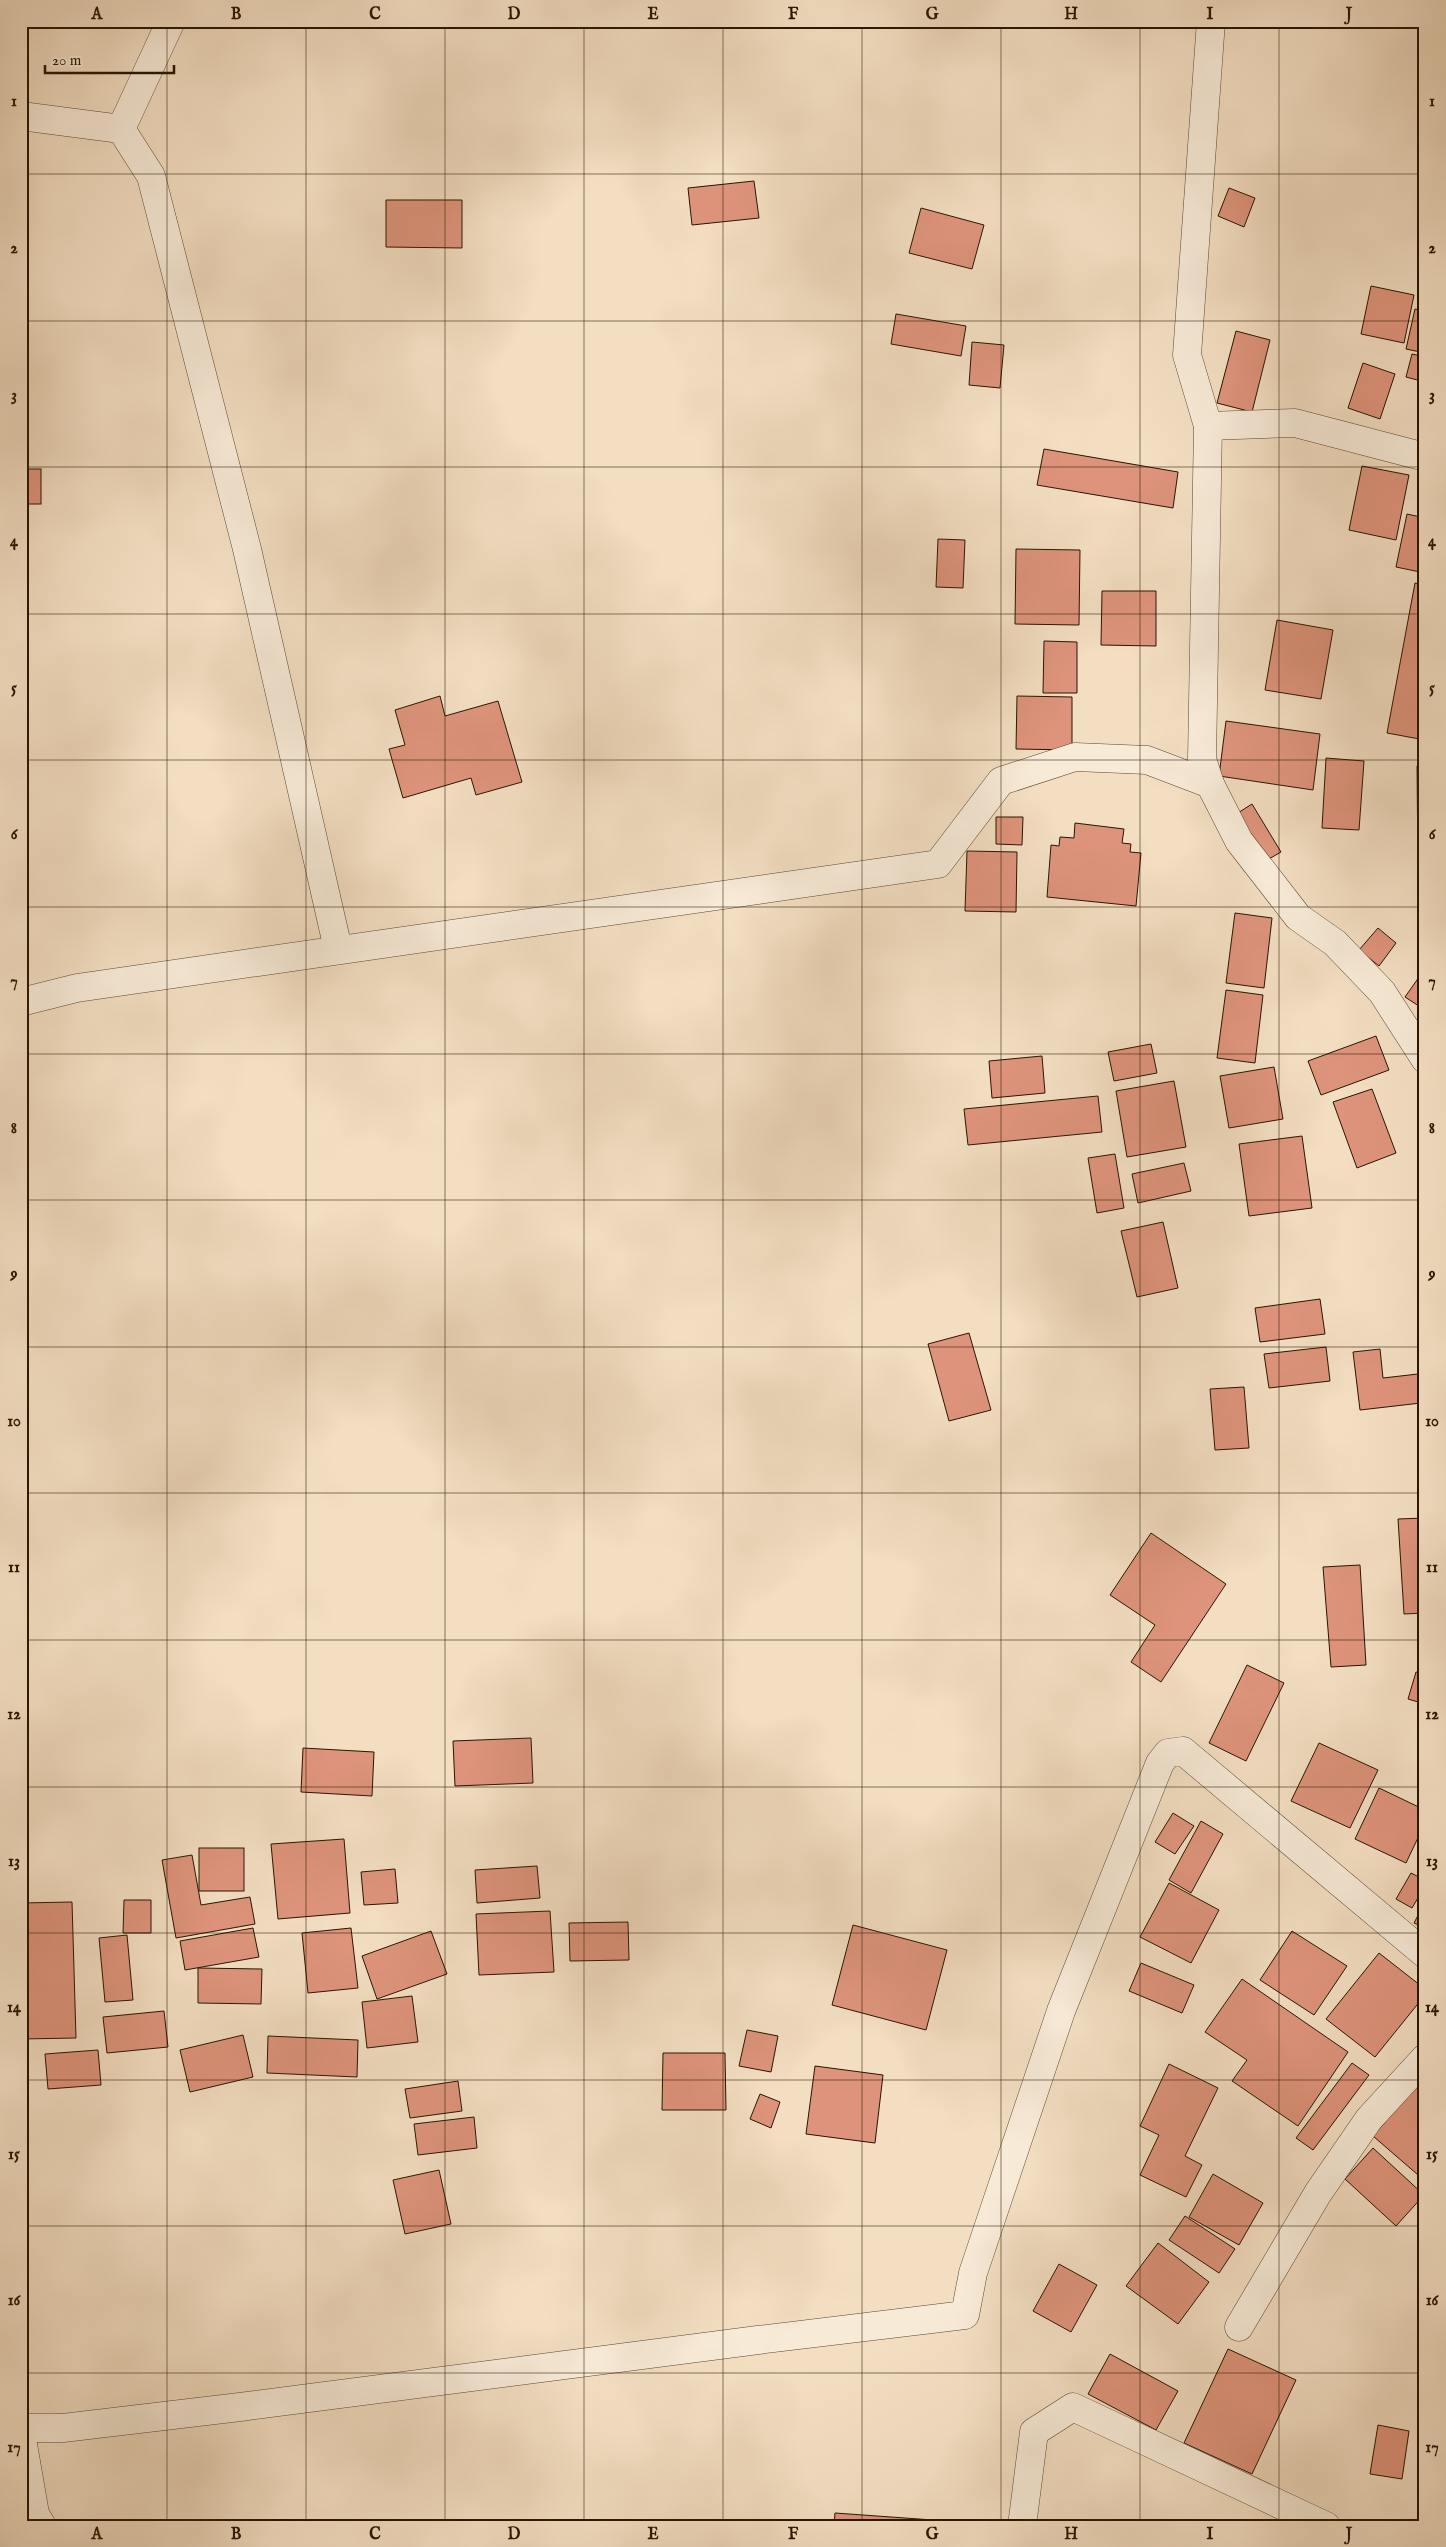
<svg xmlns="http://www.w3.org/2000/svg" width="1446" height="2547" font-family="'IM FELL English',serif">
<rect width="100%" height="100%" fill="#f3dec2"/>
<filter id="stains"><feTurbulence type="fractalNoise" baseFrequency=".004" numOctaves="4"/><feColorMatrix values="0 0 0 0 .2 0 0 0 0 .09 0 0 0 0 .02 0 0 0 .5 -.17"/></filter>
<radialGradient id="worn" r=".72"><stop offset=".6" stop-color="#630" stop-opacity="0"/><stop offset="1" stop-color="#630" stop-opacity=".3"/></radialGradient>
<g fill="#de947c" stroke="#281500">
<polygon points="754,181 759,218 692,225 688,188"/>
<polygon points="1229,188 1255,198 1244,227 1218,216"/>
<polygon points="386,200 462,200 462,248 386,247"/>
<polygon points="921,208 984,225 972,269 909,253"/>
<polygon points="1371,286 1414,295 1404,343 1361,334"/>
<polygon points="1415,309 1425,311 1425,353 1406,349"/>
<polygon points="896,314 966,326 961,356 891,344"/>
<polygon points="1236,331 1270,340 1252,412 1217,403"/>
<polygon points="972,342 1004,345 1000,388 969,385"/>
<polygon points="1412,354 1425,357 1425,382 1406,377"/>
<polygon points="1363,363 1395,374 1380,419 1348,408"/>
<polygon points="1044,449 1178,472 1173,508 1037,485"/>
<polygon points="1362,466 1409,475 1396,540 1349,530"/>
<rect x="21" y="469" width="20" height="35"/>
<polygon points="1407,514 1425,518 1425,573 1396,567"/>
<polygon points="938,539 965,540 963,588 936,587"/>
<polygon points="1016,549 1080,550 1079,625 1015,624"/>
<polygon points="1415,583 1425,585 1425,740 1387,733"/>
<polygon points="1102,591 1156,591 1156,646 1101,645"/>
<polygon points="1277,620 1333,630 1321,699 1265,690"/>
<polygon points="1044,641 1077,642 1077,693 1043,693"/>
<polygon points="440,696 445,716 498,701 522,782 476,795 471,778 403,798 389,749 405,745 395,710"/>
<polygon points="1017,696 1072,697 1072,750 1016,749"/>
<polygon points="1226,721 1320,734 1313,790 1219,776"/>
<polygon points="1326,758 1364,761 1359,830 1322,828"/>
<polygon points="1417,766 1425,766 1425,873 1418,873"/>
<polygon points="1252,804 1281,852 1262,863 1233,816"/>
<polygon points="996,817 1023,817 1022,845 996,844"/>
<polygon points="1075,823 1124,829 1122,843 1131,844 1130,852 1141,853 1136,906 1047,897 1051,845 1059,846 1060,837 1074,838"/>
<polygon points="967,851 1017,852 1016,912 965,911"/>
<polygon points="1235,913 1272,918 1264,988 1226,983"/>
<polygon points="1378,928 1396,943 1379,966 1359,950"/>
<polygon points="1424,970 1425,970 1425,1010 1405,997"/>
<polygon points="1226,990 1263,995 1255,1063 1217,1058"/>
<polygon points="1376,1036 1389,1070 1321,1095 1308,1061"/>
<polygon points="1151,1044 1157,1073 1114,1081 1108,1052"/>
<polygon points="1042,1056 1045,1093 992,1098 989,1061"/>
<polygon points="1274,1067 1283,1119 1229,1128 1220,1076"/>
<polygon points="1174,1081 1186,1147 1127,1157 1116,1091"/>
<polygon points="1372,1089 1396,1153 1357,1168 1333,1102"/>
<polygon points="1098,1096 1102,1132 968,1145 964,1109"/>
<polygon points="1302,1136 1312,1208 1249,1216 1239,1144"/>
<polygon points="1115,1154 1124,1208 1097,1213 1088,1158"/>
<polygon points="1184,1163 1191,1191 1138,1203 1132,1174"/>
<polygon points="1163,1222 1178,1288 1137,1297 1121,1231"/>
<polygon points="1320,1299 1325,1334 1260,1342 1255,1308"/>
<polygon points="969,1333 991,1410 949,1421 928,1344"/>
<polygon points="1326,1347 1330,1381 1269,1388 1264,1354"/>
<polygon points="1380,1349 1383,1378 1418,1374 1421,1403 1360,1410 1353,1352"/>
<polygon points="1244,1387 1249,1448 1215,1450 1210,1389"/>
<polygon points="1425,1518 1425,1613 1404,1614 1398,1519"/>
<polygon points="1151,1533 1226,1584 1161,1682 1131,1662 1155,1625 1110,1595"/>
<polygon points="1360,1565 1366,1665 1331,1667 1323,1567"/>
<polygon points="1247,1665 1284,1683 1246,1761 1209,1743"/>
<polygon points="1416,1672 1425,1674 1425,1704 1408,1699"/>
<polygon points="531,1738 533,1783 455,1786 453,1741"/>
<polygon points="1319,1743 1378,1770 1350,1828 1291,1801"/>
<polygon points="303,1748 374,1752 372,1796 301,1792"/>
<polygon points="1379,1788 1425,1810 1425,1823 1406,1863 1355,1839"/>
<polygon points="1173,1813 1194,1826 1175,1854 1155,1842"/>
<polygon points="1201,1821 1223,1834 1191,1893 1169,1880"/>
<polygon points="344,1839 350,1913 278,1919 271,1844"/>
<rect x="199" y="1848" width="45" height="43"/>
<polygon points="192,1855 201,1905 250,1897 255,1924 176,1938 162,1860"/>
<polygon points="537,1866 540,1898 477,1903 475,1870"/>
<polygon points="395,1869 398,1903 364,1905 361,1872"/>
<polygon points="1411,1873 1425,1880 1425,1886 1412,1908 1396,1899"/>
<polygon points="1169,1883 1219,1910 1191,1963 1140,1937"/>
<polygon points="124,1900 151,1900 151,1933 123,1933"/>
<polygon points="72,1902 76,2038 21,2039 21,1903"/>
<polygon points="1425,1902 1425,1928 1414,1923"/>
<polygon points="550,1911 554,1972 479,1975 476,1914"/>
<polygon points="628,1922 629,1960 570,1961 569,1923"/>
<polygon points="853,1925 947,1950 926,2030 832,2005"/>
<polygon points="253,1928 259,1957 185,1970 180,1941"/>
<polygon points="351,1928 358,1988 308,1993 302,1933"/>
<polygon points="431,1931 447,1974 377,1999 362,1956"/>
<polygon points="1292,1931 1347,1966 1314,2015 1260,1980"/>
<polygon points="127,1935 133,2000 105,2002 99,1938"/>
<polygon points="1379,1953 1425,1989 1425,1995 1375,2057 1326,2019"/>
<polygon points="1141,1963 1194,1985 1182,2013 1129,1991"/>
<polygon points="198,1968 262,1969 261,2004 198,2003"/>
<polygon points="1242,1979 1348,2052 1298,2126 1232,2081 1247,2060 1205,2032"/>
<polygon points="412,1996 418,2042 367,2048 362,2002"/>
<polygon points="164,2011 168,2047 107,2053 103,2017"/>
<polygon points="747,2030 778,2036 771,2072 739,2066"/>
<polygon points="243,2035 253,2077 190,2092 180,2050"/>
<polygon points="268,2036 358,2040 357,2077 267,2073"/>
<polygon points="98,2050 101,2085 48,2089 45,2054"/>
<polygon points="663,2053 725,2053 726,2110 662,2110"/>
<polygon points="1352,2063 1369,2075 1313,2150 1296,2138"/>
<polygon points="1169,2064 1218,2088 1185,2156 1202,2165 1186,2197 1140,2175 1159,2135 1140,2126"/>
<polygon points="815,2066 883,2075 875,2143 806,2134"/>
<polygon points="1425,2076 1425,2181 1373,2136"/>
<polygon points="458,2081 462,2111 410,2118 405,2089"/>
<polygon points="760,2094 780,2102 771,2128 750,2119"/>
<polygon points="474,2117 477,2148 418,2155 414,2124"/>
<polygon points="1373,2148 1424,2195 1396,2226 1345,2179"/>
<polygon points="439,2170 451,2224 405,2234 393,2180"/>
<polygon points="1213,2174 1263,2203 1239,2245 1189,2217"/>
<polygon points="1185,2216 1235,2249 1219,2273 1169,2240"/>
<polygon points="1158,2243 1209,2282 1178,2324 1126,2286"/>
<polygon points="1059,2264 1097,2285 1071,2332 1033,2311"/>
<polygon points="1228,2349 1296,2380 1252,2474 1184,2443"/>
<polygon points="1110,2354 1178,2391 1156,2430 1088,2394"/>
<polygon points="1378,2425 1409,2431 1402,2479 1370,2474"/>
<polygon points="835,2513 933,2520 932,2526 834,2526"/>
</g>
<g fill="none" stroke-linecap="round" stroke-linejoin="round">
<defs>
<g id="minor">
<polyline points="1211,21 1187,355 1208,426 1202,759 1210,784 1239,841 1298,917 1335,943 1382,992 1425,1059"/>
<polyline points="21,116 121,129 151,176 247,549 338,949"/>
<polyline points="121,129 171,21"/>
<polyline points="1208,426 1295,423 1425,457"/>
<polyline points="21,1002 77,988 938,864 1001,781 1075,757 1147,760 1210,784"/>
<polyline points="1239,2327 1318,2193 1369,2119 1425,2058"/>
<polyline points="21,2428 63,2428 240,2407 758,2340 965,2315 973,2273 1061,2011 1160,1763 1168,1753 1183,1751 1425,1954"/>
<polyline points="21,2433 35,2514 42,2526"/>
<polyline points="1022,2526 1034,2432 1073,2407 1326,2526"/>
</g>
</defs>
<use href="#minor" stroke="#5b4730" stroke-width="29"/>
<use href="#minor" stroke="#f7ead7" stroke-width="28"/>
</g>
<path fill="none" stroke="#281500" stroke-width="1" stroke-opacity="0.55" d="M167,21v2505M306,21v2505M445,21v2505M584,21v2505M723,21v2505M862,21v2505M1001,21v2505M1140,21v2505M1279,21v2505M21,174h1404M21,321h1404M21,467h1404M21,614h1404M21,760h1404M21,907h1404M21,1054h1404M21,1200h1404M21,1347h1404M21,1493h1404M21,1640h1404M21,1787h1404M21,1933h1404M21,2080h1404M21,2226h1404M21,2373h1404"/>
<rect width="1446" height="2547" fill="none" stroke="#f3dec2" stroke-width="55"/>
<path d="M45 65v8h129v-8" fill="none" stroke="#281500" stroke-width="2.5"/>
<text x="52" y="65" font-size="15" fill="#281500" stroke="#f7ead7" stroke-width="4" paint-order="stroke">20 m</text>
<rect x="28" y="28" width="1390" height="2492" fill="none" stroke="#281500" stroke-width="2"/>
<g font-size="16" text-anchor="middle" font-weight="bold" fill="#281500">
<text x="97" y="19">A</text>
<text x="236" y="19">B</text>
<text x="375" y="19">C</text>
<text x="514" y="19">D</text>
<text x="653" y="19">E</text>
<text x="793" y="19">F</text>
<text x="932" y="19">G</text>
<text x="1071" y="19">H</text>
<text x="1210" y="19">I</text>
<text x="1349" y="19">J</text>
<text x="14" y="106">1</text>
<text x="1432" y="106">1</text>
<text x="14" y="253">2</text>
<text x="1432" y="253">2</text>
<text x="14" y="400">3</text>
<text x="1432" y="400">3</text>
<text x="14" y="546">4</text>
<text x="1432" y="546">4</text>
<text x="14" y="693">5</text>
<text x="1432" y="693">5</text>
<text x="14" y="839">6</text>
<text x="1432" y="839">6</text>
<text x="14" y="986">7</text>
<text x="1432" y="986">7</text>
<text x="14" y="1133">8</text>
<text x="1432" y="1133">8</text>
<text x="14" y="1279">9</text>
<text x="1432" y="1279">9</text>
<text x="14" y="1426">10</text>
<text x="1432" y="1426">10</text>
<text x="14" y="1572">11</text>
<text x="1432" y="1572">11</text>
<text x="14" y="1719">12</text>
<text x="1432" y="1719">12</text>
<text x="14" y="1866">13</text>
<text x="1432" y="1866">13</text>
<text x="14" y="2012">14</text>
<text x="1432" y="2012">14</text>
<text x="14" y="2159">15</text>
<text x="1432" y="2159">15</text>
<text x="14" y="2305">16</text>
<text x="1432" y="2305">16</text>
<text x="14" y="2452">17</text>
<text x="1432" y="2452">17</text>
<text x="97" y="2539">A</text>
<text x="236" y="2539">B</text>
<text x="375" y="2539">C</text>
<text x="514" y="2539">D</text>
<text x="653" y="2539">E</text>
<text x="793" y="2539">F</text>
<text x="932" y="2539">G</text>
<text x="1071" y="2539">H</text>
<text x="1210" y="2539">I</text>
<text x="1349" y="2539">J</text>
</g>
<rect width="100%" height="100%" filter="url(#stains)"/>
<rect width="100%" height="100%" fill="url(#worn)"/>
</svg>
